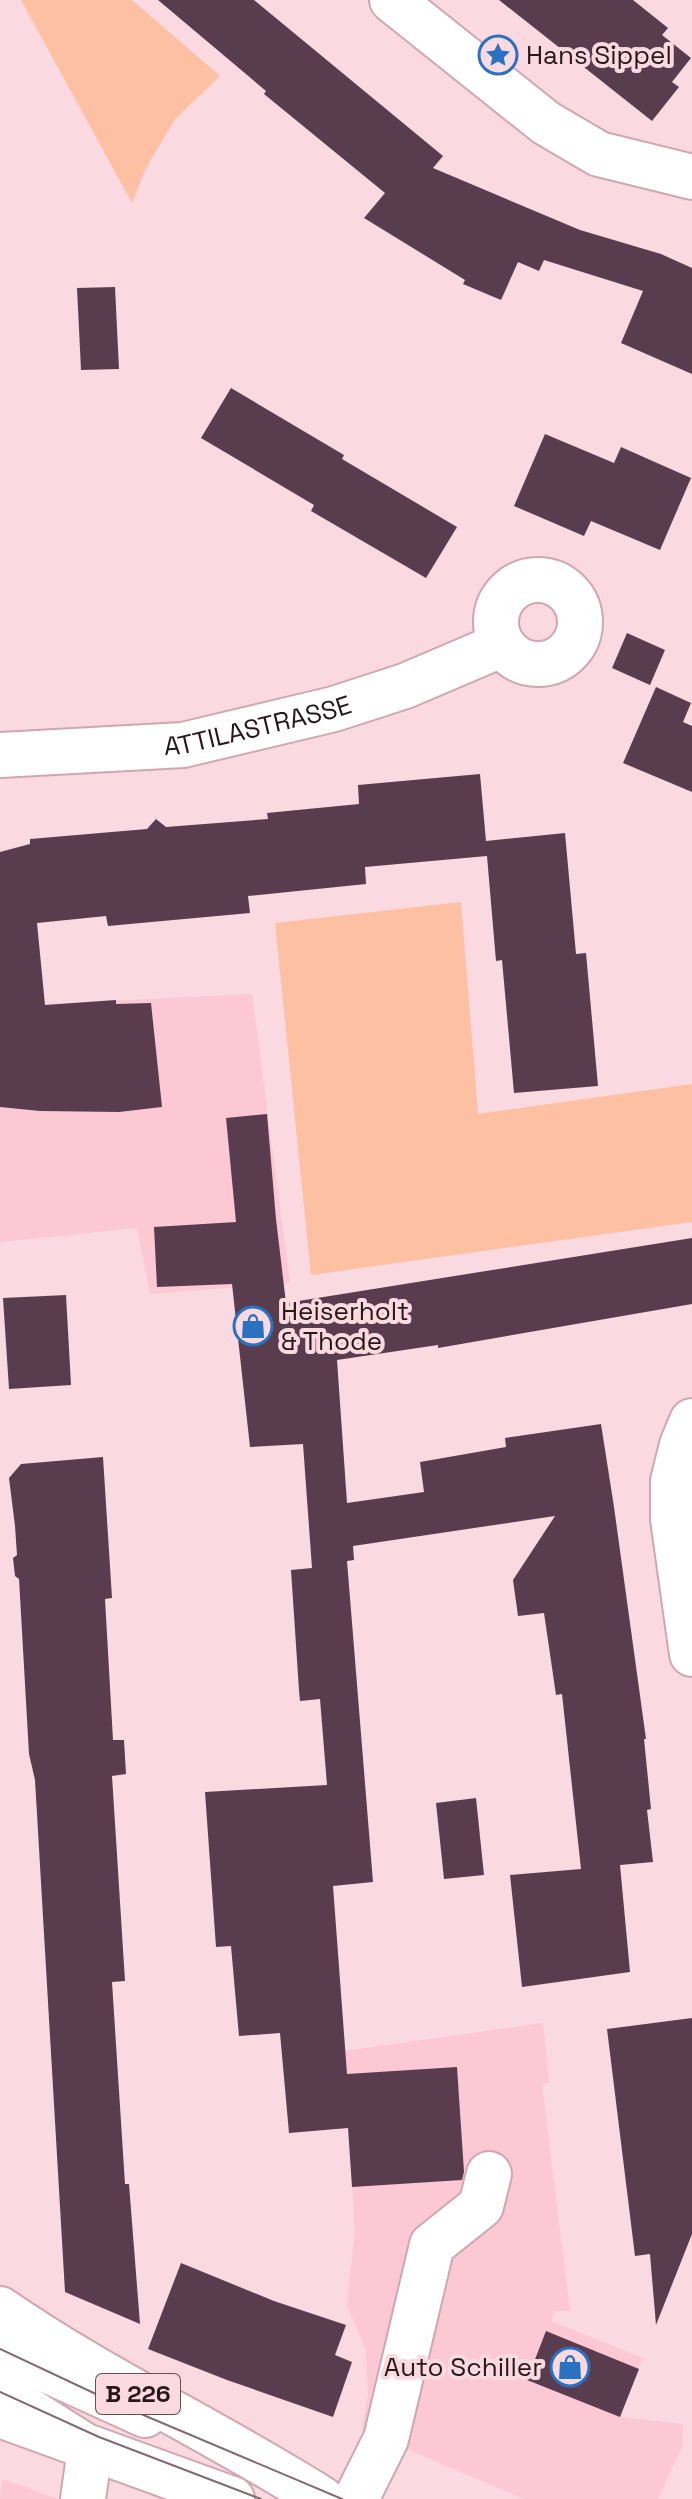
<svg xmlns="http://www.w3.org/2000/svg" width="692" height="2499" font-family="'Space Grotesk',sans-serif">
<rect width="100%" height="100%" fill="#fbd9e0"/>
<g fill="#fbc8d4">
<polygon points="252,994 290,1283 150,1294 137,1228 0,1242 0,1013 44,1015 47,1004"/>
<polygon points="543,2023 549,2083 542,2084 570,2311 555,2311 551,2321 643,2358 620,2417 683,2424 682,2446 658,2499 524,2499 362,2430 368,2394 366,2351 347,2305 355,2231 344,2051"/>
<polygon points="2,2479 59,2499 0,2499"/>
</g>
<g fill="#fdc0a3">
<polygon points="21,0 132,0 220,76 175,119 145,170 132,203"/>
<polygon points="461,902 478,1114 692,1084 692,1222 311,1275 275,923"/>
</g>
<g fill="#593d4f">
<polygon points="158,0 254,0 443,156 433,168 580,230 661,254 692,268 692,374 621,343 643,291 544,260 539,271 518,262 501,300 463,284 465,280 364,218 385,193 264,94 266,91"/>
<polygon points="499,0 633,0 668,28 662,35 691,58 672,82 679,87 652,121"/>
<polygon points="115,287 119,369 81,370 77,288"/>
<polygon points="231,388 344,455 342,459 457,527 426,578 311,511 314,505 201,438"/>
<polygon points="545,434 614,463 621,447 691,478 660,550 591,521 584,536 514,506"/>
<polygon points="627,633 665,650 650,685 612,668"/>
<polygon points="656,687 691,703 683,722 692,726 692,792 623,763"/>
<polygon points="480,774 486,841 565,833 576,954 586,953 598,1086 514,1093 502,960 496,961 487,856 365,867 366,884 248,896 250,913 108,926 106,916 37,923 45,1005 116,1000 116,1004 151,1003 162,1107 119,1112 40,1111 0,1107 0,852 30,844 30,839 147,829 156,819 166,827 268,819 267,813 359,804 358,785"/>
<polygon points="267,1114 276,1219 286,1303 692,1238 692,1304 438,1348 438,1345 337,1360 347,1503 424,1492 420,1462 506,1447 505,1438 601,1424 614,1507 646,1739 644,1739 651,1809 647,1810 653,1862 620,1865 630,1972 522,1987 510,1875 581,1869 562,1694 556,1695 544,1613 518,1616 513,1580 555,1516 353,1546 354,1560 347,1561 373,1882 333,1886 347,2074 457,2067 464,2172 462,2180 352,2187 348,2128 289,2133 280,2033 239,2036 231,1946 216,1947 205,1792 327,1785 320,1699 300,1701 299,1690 291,1570 312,1568 303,1444 250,1447 232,1284 157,1287 154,1227 236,1222 226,1118"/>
<polygon points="66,1295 71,1385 9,1389 3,1298"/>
<polygon points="103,1457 112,1598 105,1599 113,1740 124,1740 126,1774 112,1776 125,1981 112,1982 125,2184 129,2184 140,2324 65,2292 35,1780 29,1754 19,1579 15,1576 13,1558 17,1555 15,1526 9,1478 21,1464"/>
<polygon points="476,1798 484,1875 444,1879 436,1803"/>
<polygon points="692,2018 692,2234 656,2325 650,2254 635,2256 607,2029"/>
<polygon points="181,2263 274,2301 346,2325 335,2355 352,2362 333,2417 227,2380 148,2349"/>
<polygon points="546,2331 639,2369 620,2417 527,2380"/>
</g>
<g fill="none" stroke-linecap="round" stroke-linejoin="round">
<defs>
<g id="minor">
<polyline points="392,0 546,123 599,154 692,177"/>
<circle cx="538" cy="622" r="42"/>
<path id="s1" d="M0,755l183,-10 151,-36 71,-23 96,-41"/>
<polyline points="692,1421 682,1445 673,1481 673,1519 692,1654"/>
<polyline points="0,2349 145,2415"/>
<polyline points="0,2392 90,2449 83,2499"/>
<polyline points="356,2499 386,2439 432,2245 481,2206 489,2174"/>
</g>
<g id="major">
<path d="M0,2309c103,71 216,123 322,190"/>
<polyline points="0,2415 232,2499"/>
</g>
</defs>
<use href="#minor" stroke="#cfa7b0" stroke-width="48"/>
<use href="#major" stroke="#cfa7b0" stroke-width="48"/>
<use href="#minor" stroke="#fff" stroke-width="44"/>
<use href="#major" stroke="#fff" stroke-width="44"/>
<g stroke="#826a70" stroke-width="2">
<polyline points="0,2349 115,2403 342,2499"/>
<polyline points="0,2392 99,2437 261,2499"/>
</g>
</g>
<defs>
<symbol id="sight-ring" viewBox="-11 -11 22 22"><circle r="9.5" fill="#fbd9e0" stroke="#2971c1" stroke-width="1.5"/><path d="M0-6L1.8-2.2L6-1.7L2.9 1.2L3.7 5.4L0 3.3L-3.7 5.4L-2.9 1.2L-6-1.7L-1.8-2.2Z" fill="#2971c1"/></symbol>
<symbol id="shop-ring" viewBox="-11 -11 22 22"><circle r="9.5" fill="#fbd9e0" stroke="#2971c1" stroke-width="1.5"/><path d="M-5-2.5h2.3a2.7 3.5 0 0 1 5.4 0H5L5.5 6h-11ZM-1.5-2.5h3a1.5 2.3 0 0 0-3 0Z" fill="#2971c1"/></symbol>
</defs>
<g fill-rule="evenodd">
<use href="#sight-ring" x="476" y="33" width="44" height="44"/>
<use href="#shop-ring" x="231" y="1304" width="44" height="44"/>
<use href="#shop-ring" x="548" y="2345" width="44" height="44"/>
</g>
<g text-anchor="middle" stroke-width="8" stroke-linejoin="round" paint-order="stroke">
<rect fill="#fbd9e0" stroke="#665156" stroke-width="2" x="96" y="2374" width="84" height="40" rx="6"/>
<g font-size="24" font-weight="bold" fill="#26171b">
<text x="138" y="2402">B 226</text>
</g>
<g font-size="26" fill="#26171b" stroke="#fbd9e0" text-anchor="start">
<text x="526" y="64">Hans Sippel</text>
<text x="281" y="1320">Heiserholt<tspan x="281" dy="30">&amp; Thode</tspan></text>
<text x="542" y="2376" text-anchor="end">Auto Schiller</text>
</g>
<g font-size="26" fill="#26171b" stroke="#fbd9e0">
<text dy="9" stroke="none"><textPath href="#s1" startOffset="260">ATTILASTRASSE</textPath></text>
</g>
</g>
</svg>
